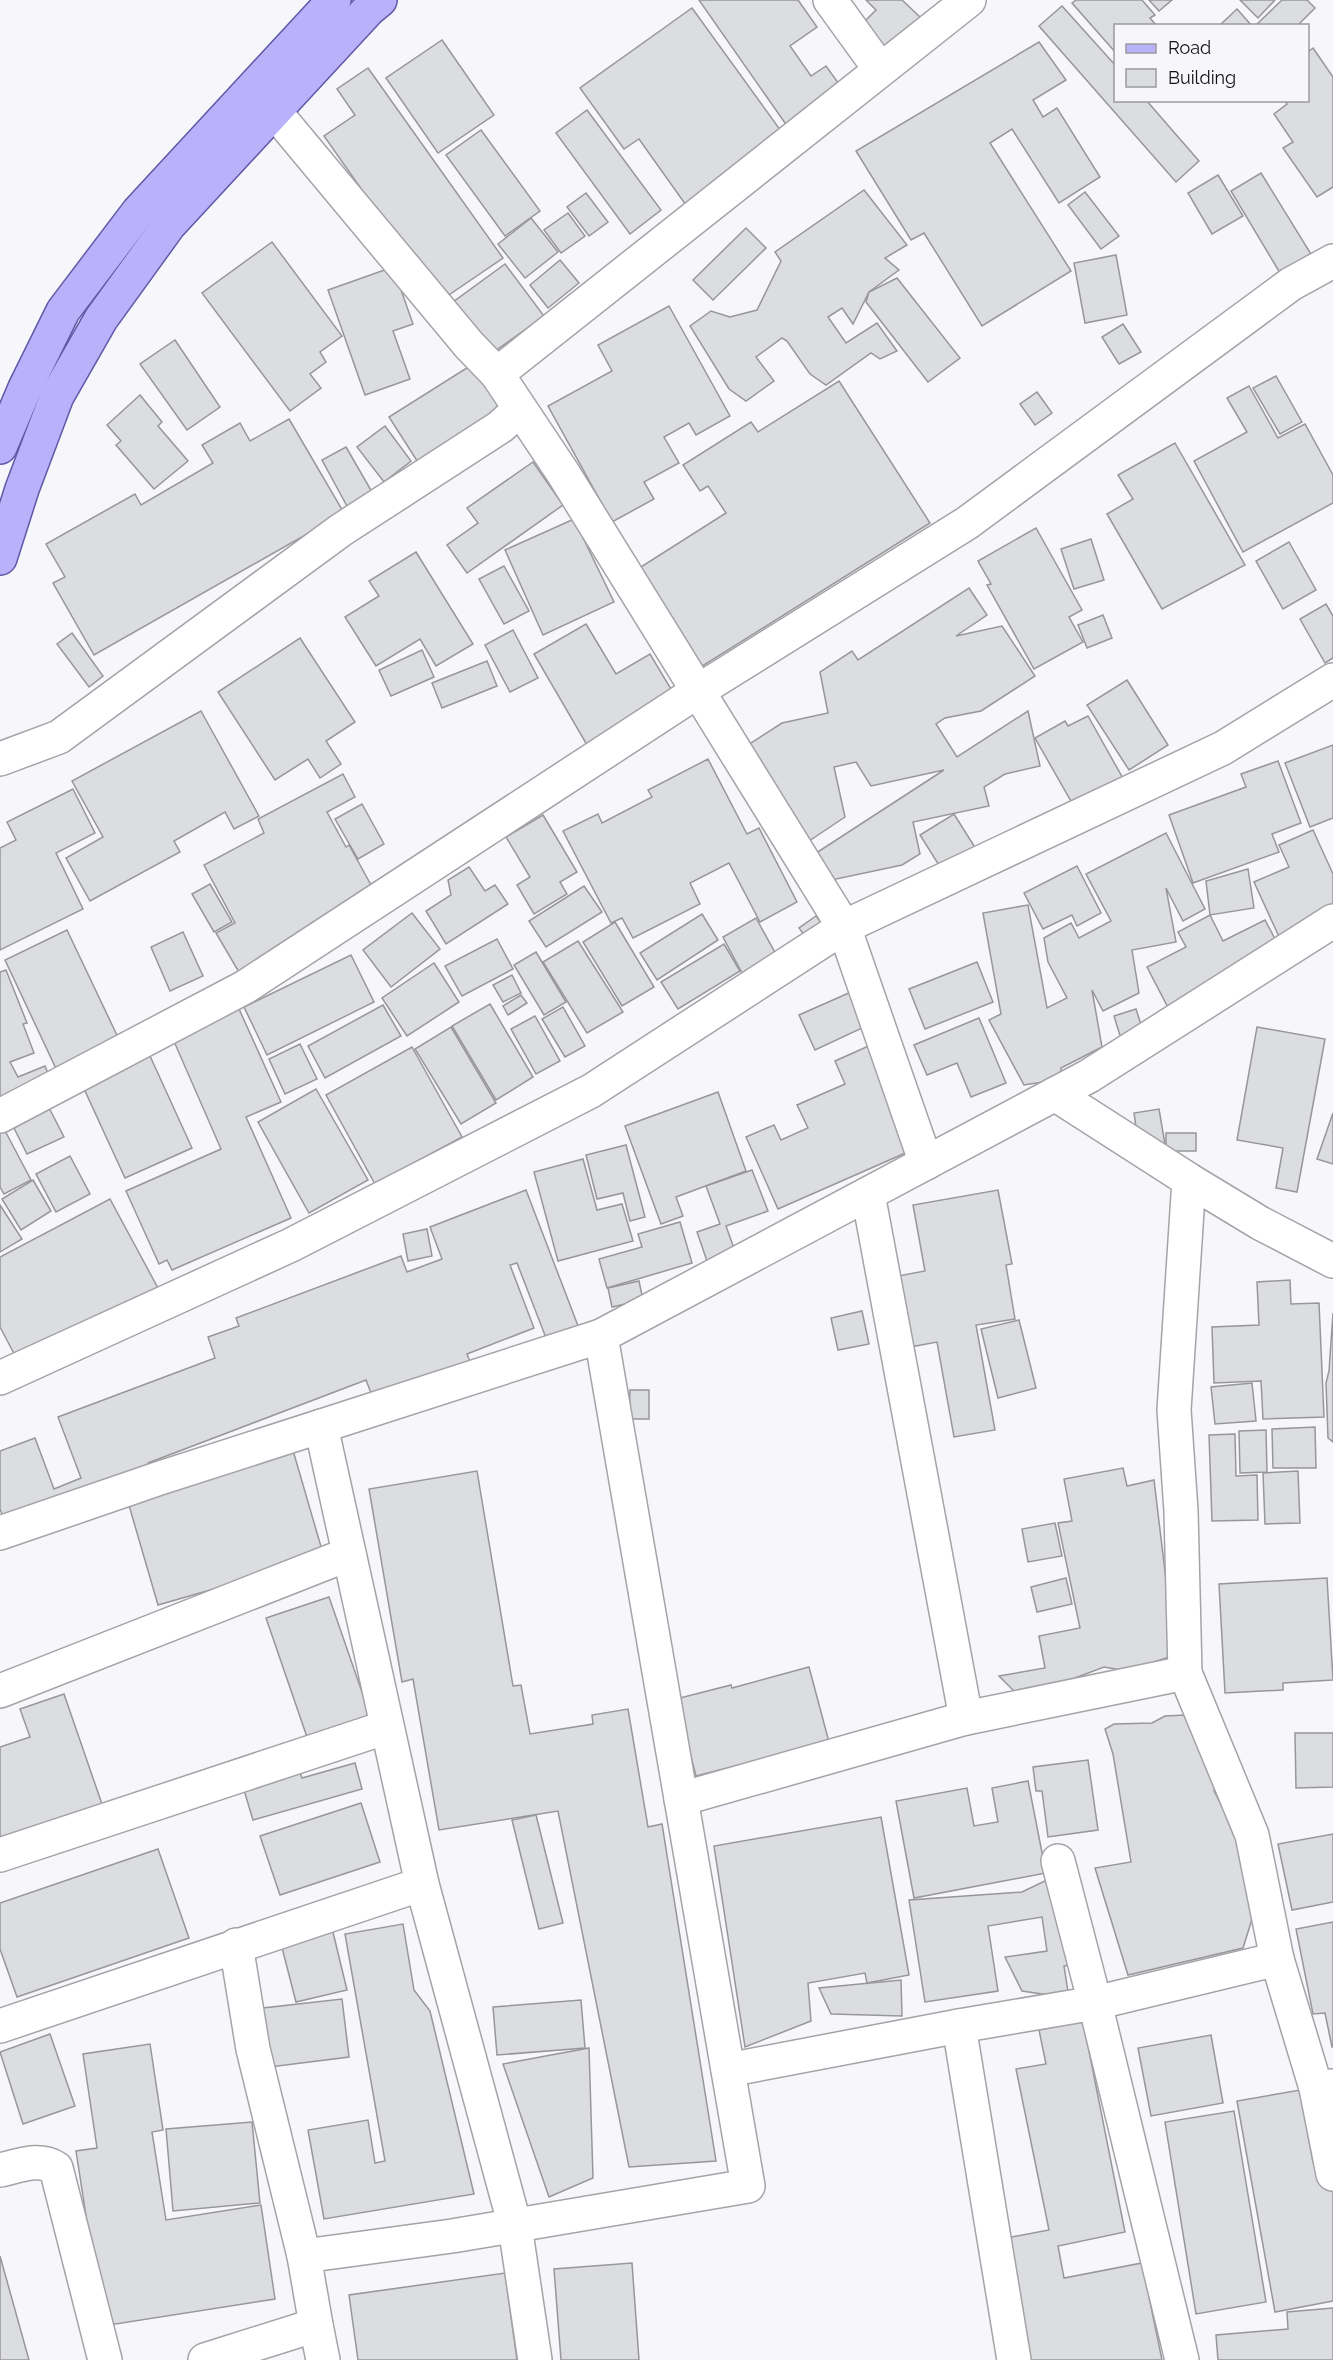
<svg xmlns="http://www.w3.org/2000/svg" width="1333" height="2360" font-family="Raleway,sans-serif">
<rect width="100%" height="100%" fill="#f7f7fb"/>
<g fill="#dcdde0" stroke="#97979b" stroke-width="1.5">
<polygon points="699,0 798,0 817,27 790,46 811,76 826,66 847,95 792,133"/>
<polygon points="866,0 902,0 921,18 882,58 854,32 876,10"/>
<polygon points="1076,0 1142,0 1155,15 1150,18 1157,26 1116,26 1116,53 1072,3"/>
<polygon points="1149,0 1172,0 1159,11"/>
<polygon points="1240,0 1275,0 1258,18"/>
<polygon points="1282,0 1307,0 1315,8 1297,26 1256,25"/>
<polygon points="1062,6 1116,66 1116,100 1146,100 1199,161 1176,182 1039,26"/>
<polygon points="692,8 786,138 688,208 639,139 624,149 580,88"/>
<polygon points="1237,9 1252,26 1219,26"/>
<polygon points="442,40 494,115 438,153 386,78"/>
<polygon points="1039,42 1066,80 1033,100 1043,117 1057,108 1100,177 1059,203 1012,129 990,143 1071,271 982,326 924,233 911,240 856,151"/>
<polygon points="1313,48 1333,77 1333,187 1317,197 1283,148 1293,142 1274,114 1287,104 1284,100 1308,100 1308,52"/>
<polygon points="368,68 503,258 440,301 324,136 355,115 337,89"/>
<polygon points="587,110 661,210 630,234 556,133"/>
<polygon points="481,130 540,211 505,236 446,155"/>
<polygon points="1261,173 1314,259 1283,278 1231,191"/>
<polygon points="1218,175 1243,216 1212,234 1188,193"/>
<polygon points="864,190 907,245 885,258 899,270 869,292 853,324 842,308 828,317 846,343 877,323 897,351 880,359 871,353 826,385 810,374 787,341 782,338 756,357 774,381 746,401 729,389 690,326 711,311 730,317 757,310 781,261 775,252"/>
<polygon points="1085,192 1119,236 1101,249 1068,205"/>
<polygon points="586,193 608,222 589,236 567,207"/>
<polygon points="568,213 585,236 561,253 544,230"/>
<polygon points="531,218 558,252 525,278 498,244"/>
<polygon points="746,228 766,248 713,300 693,280"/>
<polygon points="272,242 342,336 320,352 326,362 310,374 321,388 290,411 202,293"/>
<polygon points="1116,255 1127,315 1085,323 1074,263"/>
<polygon points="560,260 579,283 548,308 530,285"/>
<polygon points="505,264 544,316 487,357 449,305"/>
<polygon points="393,267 413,324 393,331 410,379 365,395 328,290"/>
<polygon points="897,278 960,358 928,382 866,302 869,292"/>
<polygon points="669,306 730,416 696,435 689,423 664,437 679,463 644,482 654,499 612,522 548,406 612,371 598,345"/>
<polygon points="1123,324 1141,352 1119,364 1102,337"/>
<polygon points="175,340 220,407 187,430 140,364"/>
<polygon points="473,364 504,413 421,467 389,417"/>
<polygon points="1276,376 1302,422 1280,434 1253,388"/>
<polygon points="839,381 930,523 696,670 633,572 726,513 708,486 700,491 683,465 751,422 758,432"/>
<polygon points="1249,386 1278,438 1305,424 1333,475 1333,503 1243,552 1194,461 1247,432 1227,398"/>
<polygon points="1037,392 1052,413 1035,425 1020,404"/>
<polygon points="140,395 162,422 158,426 188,461 154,489 116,445 121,441 107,425"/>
<polygon points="289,419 344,513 94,655 53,583 65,577 46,544 135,494 141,505 213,463 202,445 240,423 250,441"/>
<polygon points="385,426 411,461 384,482 357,447"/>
<polygon points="1175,443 1245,565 1162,609 1107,514 1133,499 1118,475"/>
<polygon points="346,447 372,492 347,506 322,460"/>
<polygon points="533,462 563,505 467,573 447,545 478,523 467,508"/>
<polygon points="574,519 614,602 543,635 505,550"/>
<polygon points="1036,528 1082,610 1069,617 1083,642 1034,669 987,585 991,584 978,561"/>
<polygon points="1091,539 1104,580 1074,589 1061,549"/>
<polygon points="1289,542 1316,590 1283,609 1256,561"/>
<polygon points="416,552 473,644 436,666 420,639 376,666 345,617 379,596 369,581"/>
<polygon points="504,566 529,611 504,624 479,579"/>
<polygon points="969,588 987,615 956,636 1002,626 1035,676 981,711 945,718 936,724 957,757 1028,711 1040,766 1005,774 984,787 989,806 913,822 920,854 902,865 827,881 810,857 944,770 871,786 856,762 834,767 845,817 800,847 737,752 782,723 828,713 820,672 852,651 858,660"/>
<polygon points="1326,604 1333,616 1333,658 1325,663 1300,619"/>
<polygon points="1103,615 1112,638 1087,648 1078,625"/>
<polygon points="586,624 616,674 650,654 674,694 587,745 534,654"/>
<polygon points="513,630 538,678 510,692 485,645"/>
<polygon points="72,633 103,676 89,687 57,644"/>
<polygon points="300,638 355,722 326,741 341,764 320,778 308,759 275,780 218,692"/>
<polygon points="422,650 434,677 391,696 379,670"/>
<polygon points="487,661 497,686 442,708 432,683"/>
<polygon points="1127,680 1168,745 1129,770 1087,705"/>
<polygon points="201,711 259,816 234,829 225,812 174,841 180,852 90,901 66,858 103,837 72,781"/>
<polygon points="1088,716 1125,782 1076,810 1035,738 1065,721 1068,726"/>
<polygon points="1333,745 1333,818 1310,827 1285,763"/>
<polygon points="708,759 747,834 759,828 797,902 760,922 729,863 690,883 700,904 633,938 622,918 611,923 563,831 598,814 602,823 652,797 648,790"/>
<polygon points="1278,761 1301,823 1272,834 1279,852 1193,883 1169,815 1246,787 1241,774"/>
<polygon points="343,774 355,797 327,812 346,847 349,845 376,894 240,974 216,933 235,923 204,865 264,833 258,819"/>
<polygon points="73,789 95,833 56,853 83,909 0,950 0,848 16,840 7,822"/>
<polygon points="362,804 384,844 358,859 335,819"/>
<polygon points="954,814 981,857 947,878 920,835"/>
<polygon points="543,815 577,872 560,882 567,894 534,914 517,885 530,877 506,837"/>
<polygon points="1313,830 1333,874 1333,918 1281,941 1254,882 1289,867 1279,845"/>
<polygon points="1166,833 1205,909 1183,921 1166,888 1176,942 1132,950 1139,993 1103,1011 1092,990 1102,1047 1061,1068 1062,1079 1024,1085 989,1020 1001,1014 983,913 1028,905 1047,1008 1067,998 1048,962 1044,938 1071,923 1079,938 1111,921 1086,874"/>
<polygon points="1077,866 1101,913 1077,926 1072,915 1043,929 1024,893"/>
<polygon points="469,867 485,891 495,885 508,904 446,944 426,911 451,895 448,880"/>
<polygon points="1248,869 1254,908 1210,915 1206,881"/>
<polygon points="210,884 232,922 214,932 192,894"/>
<polygon points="584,886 602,912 546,947 529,921"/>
<polygon points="412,913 440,949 391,987 363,950"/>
<polygon points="702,914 718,940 657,980 640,953"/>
<polygon points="1210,915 1223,941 1265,920 1284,956 1176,1023 1147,967 1186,947 1178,932"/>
<polygon points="816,916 825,928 808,940 799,928"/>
<polygon points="756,918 777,956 743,975 723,937"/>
<polygon points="615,922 654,987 622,1006 583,942"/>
<polygon points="67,930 124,1050 59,1075 5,960"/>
<polygon points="183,932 203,976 170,991 151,947"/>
<polygon points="497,939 513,969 462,996 445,966"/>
<polygon points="578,941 623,1012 587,1033 543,962"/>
<polygon points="724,944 740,971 678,1009 661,982"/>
<polygon points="536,952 566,1002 544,1015 514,965"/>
<polygon points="351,955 374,1002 267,1055 244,1007"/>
<polygon points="977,962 993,1002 925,1029 909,989"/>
<polygon points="434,963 459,1002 407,1036 382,998"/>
<polygon points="6,970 27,1023 23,1024 34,1053 10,1062 18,1077 45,1066 53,1086 0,1113 0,972"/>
<polygon points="512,975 521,993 503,1002 493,985"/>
<polygon points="860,988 875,1022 815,1050 799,1015"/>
<polygon points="521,995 527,1003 508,1015 503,1006"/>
<polygon points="235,1000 281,1102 246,1117 291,1218 172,1270 167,1260 159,1264 126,1191 221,1149 169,1030"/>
<polygon points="490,1004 533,1077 496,1100 452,1026"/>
<polygon points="383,1005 401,1036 325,1078 308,1046"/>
<polygon points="563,1007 585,1046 565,1057 542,1019"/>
<polygon points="1136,1009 1144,1034 1122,1042 1114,1016"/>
<polygon points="535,1016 560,1061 536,1074 511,1029"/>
<polygon points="979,1018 1006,1083 971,1097 957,1063 927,1075 914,1045"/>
<polygon points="451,1027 496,1103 461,1124 415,1049"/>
<polygon points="1257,1027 1325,1039 1297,1192 1276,1188 1283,1148 1237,1140"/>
<polygon points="300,1044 317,1079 285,1094 269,1059"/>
<polygon points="873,1044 919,1147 778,1209 746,1137 774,1125 781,1140 808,1128 797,1105 845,1084 835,1061"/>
<polygon points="145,1045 192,1148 125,1178 80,1080"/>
<polygon points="412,1047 462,1137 375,1184 326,1095"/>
<polygon points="316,1089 368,1180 309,1213 258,1122"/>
<polygon points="718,1092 746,1171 676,1197 683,1216 661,1224 625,1126"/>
<polygon points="46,1102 64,1137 27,1154 10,1120"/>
<polygon points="1159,1109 1166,1150 1140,1154 1134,1113"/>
<polygon points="1333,1113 1333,1164 1317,1159"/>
<polygon points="3,1127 31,1180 4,1194 0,1187 0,1129"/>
<rect x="1166" y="1133" width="30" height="18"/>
<polygon points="626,1145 645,1217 630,1221 623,1193 597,1199 586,1155"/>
<polygon points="70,1156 90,1194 56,1212 36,1174"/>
<polygon points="583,1159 597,1210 622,1204 633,1241 558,1261 534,1172"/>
<polygon points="752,1170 768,1211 726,1226 736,1254 708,1264 697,1232 720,1224 706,1186"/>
<polygon points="33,1180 51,1211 21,1230 2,1199"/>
<polygon points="526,1190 580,1331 548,1343 517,1263 510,1265 534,1328 467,1354 473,1369 376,1406 366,1380 148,1463 153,1474 8,1529 0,1509 0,1451 35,1438 54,1489 81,1478 58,1417 215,1358 208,1337 239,1326 236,1318 401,1256 407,1272 442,1259 430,1227"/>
<polygon points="998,1190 1012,1264 1006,1265 1015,1319 976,1325 995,1430 954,1437 937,1342 910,1347 898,1276 925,1271 913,1205"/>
<polygon points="110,1199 159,1290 20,1365 0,1327 0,1257"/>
<polygon points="0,1205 22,1239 0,1252"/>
<polygon points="680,1222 692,1263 607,1288 599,1259 642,1247 638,1234"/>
<polygon points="427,1229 432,1256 408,1261 403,1234"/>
<polygon points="1290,1280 1291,1304 1319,1303 1324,1417 1263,1419 1261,1381 1214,1383 1212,1327 1259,1325 1257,1282"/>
<polygon points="639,1281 643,1300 612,1307 608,1288"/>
<polygon points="862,1311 869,1344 838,1350 831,1318"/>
<polygon points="1333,1313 1333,1442 1328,1438 1326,1383 1329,1371"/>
<polygon points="1019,1320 1036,1388 998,1398 981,1329"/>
<polygon points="1252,1383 1256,1421 1215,1424 1211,1387"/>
<polygon points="630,1390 649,1390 649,1419 629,1419"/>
<polygon points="1315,1427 1316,1468 1273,1468 1272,1429"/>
<polygon points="1266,1430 1267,1472 1240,1473 1239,1431"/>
<polygon points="1235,1434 1236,1476 1257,1475 1258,1520 1212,1521 1209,1435"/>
<polygon points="292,1447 324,1557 158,1605 126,1495"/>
<polygon points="1123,1468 1127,1486 1154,1480 1175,1655 1127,1671 1104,1667 1051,1687 1018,1695 999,1676 1045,1668 1039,1636 1080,1628 1058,1523 1072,1521 1064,1479"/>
<polygon points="477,1471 513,1686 521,1685 530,1734 593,1724 592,1715 628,1709 648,1827 662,1824 716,2161 629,2167 558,1811 439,1830 413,1679 402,1682 369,1489"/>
<polygon points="1298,1471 1300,1523 1265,1524 1263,1473"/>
<polygon points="1055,1523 1062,1556 1028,1562 1022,1529"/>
<polygon points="1066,1578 1072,1604 1037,1612 1031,1587"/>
<polygon points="1327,1578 1333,1680 1283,1683 1283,1690 1225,1693 1219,1584"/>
<polygon points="329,1597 370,1715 307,1737 266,1618"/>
<polygon points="809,1667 829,1742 696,1776 676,1699 731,1685 732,1688"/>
<polygon points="64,1694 103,1807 0,1842 0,1747 30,1737 20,1709"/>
<polygon points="1186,1715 1219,1769 1214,1791 1235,1832 1253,1916 1243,1948 1128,1975 1095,1868 1131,1862 1113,1754 1105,1729 1114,1724 1152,1723 1165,1716"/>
<polygon points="1295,1733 1333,1733 1333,1787 1296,1788"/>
<polygon points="1088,1760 1098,1830 1048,1837 1042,1791 1036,1791 1033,1767"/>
<polygon points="355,1763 362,1789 253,1820 241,1780 297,1764 302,1778"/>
<polygon points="1028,1781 1046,1873 914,1898 896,1801 967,1788 974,1826 998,1822 992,1788"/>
<polygon points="361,1803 380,1862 280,1895 260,1836"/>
<polygon points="536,1815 563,1923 539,1929 512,1820"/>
<polygon points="881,1817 909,1975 867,1983 865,1973 808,1983 811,2021 745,2047 714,1846"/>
<polygon points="1333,1834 1333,1902 1292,1910 1278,1844"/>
<polygon points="158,1849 189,1938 17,1997 0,1949 0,1903"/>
<polygon points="1053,1877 1080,1964 1064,1966 1069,1998 1022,1991 1005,1957 1047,1951 1042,1917 988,1926 998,1991 925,2002 909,1900 1022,1892"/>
<polygon points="1333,1922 1333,2047 1332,2047 1325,2013 1313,2014 1296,1929"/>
<polygon points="331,1924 347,1990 296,2002 279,1936"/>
<polygon points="403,1924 414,1990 430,2011 474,2194 324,2219 308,2130 368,2120 375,2163 385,2161 345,1934"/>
<polygon points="901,1980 902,2016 831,2014 819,1988"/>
<polygon points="342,1999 349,2057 270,2067 263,2008"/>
<polygon points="581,2000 585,2048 497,2055 493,2007"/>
<polygon points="1083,2021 1125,2232 1058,2246 1064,2278 1142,2263 1162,2360 1025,2360 1001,2239 1049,2230 1016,2069 1046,2064 1039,2030"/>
<polygon points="50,2034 75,2106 23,2124 0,2052"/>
<polygon points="1211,2035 1223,2103 1151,2116 1138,2048"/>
<polygon points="150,2044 163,2130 152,2132 166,2220 261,2205 275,2299 103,2326 76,2151 97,2148 83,2054"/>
<polygon points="589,2048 593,2178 549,2197 503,2064"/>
<polygon points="1300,2090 1313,2162 1333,2158 1333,2301 1275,2312 1237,2101"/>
<polygon points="1234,2111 1266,2302 1196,2314 1165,2122"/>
<polygon points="252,2122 260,2203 173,2211 166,2129"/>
<polygon points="0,2256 29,2360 0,2360"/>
<polygon points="632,2263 639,2360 561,2360 554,2269"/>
<polygon points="505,2273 517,2360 358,2360 349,2295"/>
<polygon points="1333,2308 1333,2360 1218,2360 1216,2335 1288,2329 1287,2312"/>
</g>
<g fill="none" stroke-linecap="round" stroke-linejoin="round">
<defs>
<g id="street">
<polyline points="830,0 880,69"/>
<polyline points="497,374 969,0"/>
<polyline points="0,759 59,737 341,530 500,427 520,409"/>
<polyline points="1055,1094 1189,1180 1260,1223 1333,1261"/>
<polyline points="0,1116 245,987 698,691 967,523 1291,284 1333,261"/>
<polyline points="926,1163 844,927 1223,748 1333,680"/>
<polyline points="0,1378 291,1245 591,1091 844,927 563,473 497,374 469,345 274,111"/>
<polyline points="321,1426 422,1884 515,2226 535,2360"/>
<polyline points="1185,1673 1252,1835 1277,1959"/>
<polyline points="0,1691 349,1554"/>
<polyline points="966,1718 1185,1673 1181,1511 1174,1410 1189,1180"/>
<polyline points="681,1799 966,1718 868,1194"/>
<polyline points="0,1855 387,1727"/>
<polyline points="1058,1861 1095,2003 1182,2360"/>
<polyline points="236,1945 253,2049 304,2256"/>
<polyline points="0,2026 422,1884"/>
<polyline points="959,2026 1014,2360"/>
<polyline points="728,2070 959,2026 1095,2003 1277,1959 1316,2088 1333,2086"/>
<polyline points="1316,2088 1333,2174"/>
<path d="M0,2170c19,-4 39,-13 56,-2l49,192"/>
<polyline points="316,2325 323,2360"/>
<polyline points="205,2360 316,2325 304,2256 452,2236 748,2186 601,1336"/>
</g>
<polyline id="secondary" points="0,1533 160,1478 601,1336 1089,1076 1333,921"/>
<g id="primary">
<polyline points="0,447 25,388 63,311 138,212 334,0"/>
<polyline points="0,558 22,489 57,396 101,319 169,225 369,9 380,0"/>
</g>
</defs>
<use href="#street" stroke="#a4a4a8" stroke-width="36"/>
<use href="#secondary" stroke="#a4a4a8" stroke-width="36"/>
<use href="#primary" stroke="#6158a7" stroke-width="36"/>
<use href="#street" stroke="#fff" stroke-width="33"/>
<use href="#secondary" stroke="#fff" stroke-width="33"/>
<use href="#primary" stroke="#b9b1fa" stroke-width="33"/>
</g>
<rect x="1114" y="24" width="195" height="78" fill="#f7f7fb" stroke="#9b9b9f" stroke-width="1.5"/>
<rect x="1126" y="44" width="30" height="9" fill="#b9b1fa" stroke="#9b9b9f" stroke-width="1.5"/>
<text x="1168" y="54" font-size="18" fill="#121214">Road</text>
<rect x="1126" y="69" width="30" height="18" fill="#dcdde0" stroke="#9b9b9f" stroke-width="1.5"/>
<text x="1168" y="84" font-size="18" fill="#121214">Building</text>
</svg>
